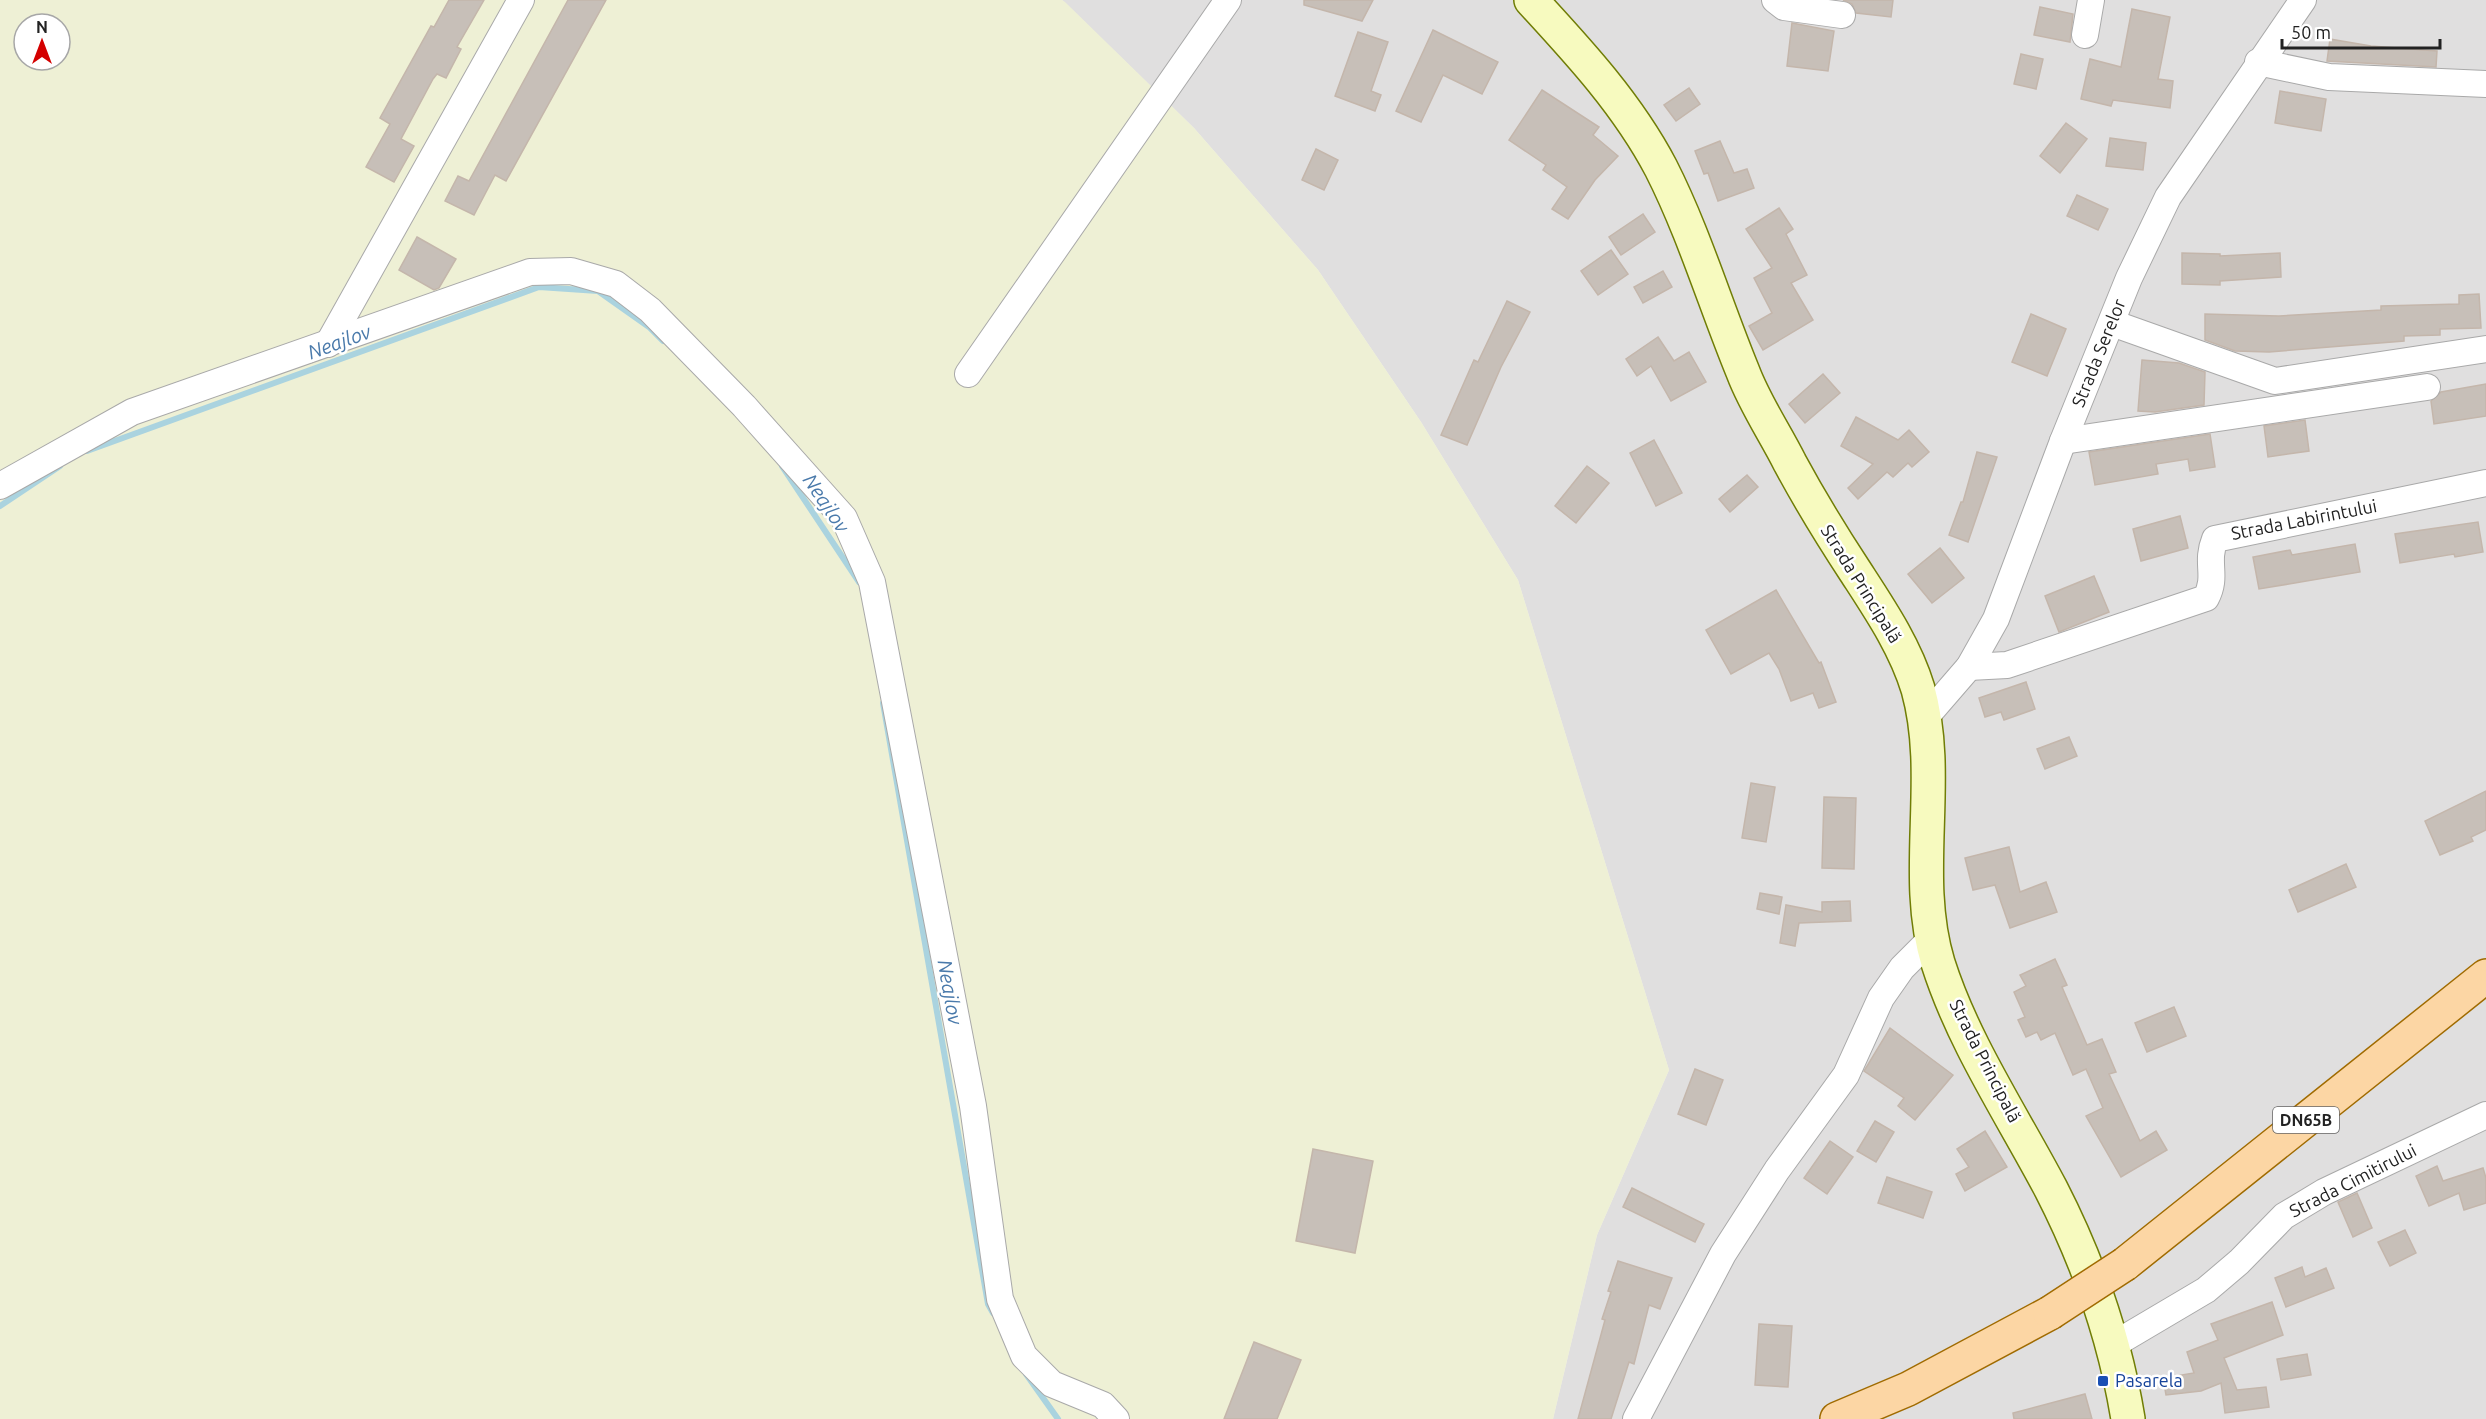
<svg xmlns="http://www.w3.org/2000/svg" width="2486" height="1419" font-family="Ubuntu,sans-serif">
<rect width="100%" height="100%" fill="#f2efe9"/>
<polygon fill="#e0dfdf" points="1062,0 2486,0 2486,1419 1553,1419 1597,1235 1669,1070 1518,580 1421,422 1318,270 1194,128"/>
<path fill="#eef0d5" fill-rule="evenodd" d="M0,0h1062l3,2 129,126 124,142 103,152 97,158 151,490 -72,165 -44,184h-1553zM24,24h36v36h-36z"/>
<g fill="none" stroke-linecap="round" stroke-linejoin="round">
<g stroke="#aad3df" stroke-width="6">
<polyline points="87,451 539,287 598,291 649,327 663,341"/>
<polyline points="782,466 859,582"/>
<polyline points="0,506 60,466"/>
<polyline points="883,703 988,1304 993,1313"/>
<polyline points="1026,1374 1058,1419"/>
</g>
</g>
<g fill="#c7bfb8" stroke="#c4b6ab" stroke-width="1.5">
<polygon points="449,0 484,0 457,47 461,49 446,78 437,74 433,79 401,139 414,146 394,182 366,167 390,124 380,118 431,26 434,27"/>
<polygon points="568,0 606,0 506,181 495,175 474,215 445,201 458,176 469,181"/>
<polygon points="1304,0 1373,0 1362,21 1304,5"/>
<polygon points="1843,0 1893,0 1891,17 1856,13 1852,4"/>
<polygon points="2040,7 2073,14 2070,42 2034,35"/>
<polygon points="2132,9 2170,17 2158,79 2173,81 2170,108 2113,100 2111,106 2081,99 2090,59 2121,67"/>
<polygon points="1792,23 1834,31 1828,71 1787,66"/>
<polygon points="1433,30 1498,62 1482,94 1443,75 1421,122 1396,111"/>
<polygon points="1358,32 1388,42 1371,91 1381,95 1375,111 1335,96"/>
<polygon points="2330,39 2371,46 2437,51 2436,67 2327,61"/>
<polygon points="2021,54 2043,59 2036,89 2014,84"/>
<polygon points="1689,88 1700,104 1676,121 1664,105"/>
<polygon points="1542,90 1599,127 1593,135 1618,156 1595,180 1568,219 1552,209 1567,187 1543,170 1546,165 1509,140"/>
<polygon points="2280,91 2326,99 2321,131 2275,123"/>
<polygon points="2066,123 2087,139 2060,173 2040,156"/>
<polygon points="2110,138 2146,143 2143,170 2106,166"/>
<polygon points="1720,141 1734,173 1747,169 1754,188 1718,201 1708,173 1704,174 1695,151"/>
<polygon points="1316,149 1338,160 1324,190 1302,180"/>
<polygon points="2077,195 2108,209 2098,230 2067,216"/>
<polygon points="1779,208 1793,229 1786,234 1807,275 1791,283 1813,320 1763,350 1749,326 1772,313 1754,278 1772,268 1746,229"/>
<polygon points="1643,214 1655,232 1621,255 1609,237"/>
<polygon points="417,237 456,259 439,288 434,290 399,270"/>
<polygon points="1611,250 1628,274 1598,295 1581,271"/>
<polygon points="2182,253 2220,254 2220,256 2280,253 2281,277 2220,281 2220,285 2182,284"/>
<polygon points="1663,271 1672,287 1643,303 1634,287"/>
<polygon points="2479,294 2481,328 2440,329 2440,335 2404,336 2404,341 2269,352 2235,351 2205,340 2205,314 2279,316 2381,310 2381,306 2459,304 2459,295"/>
<polygon points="1507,301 1530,312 1501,367 1467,445 1441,435 1474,360 1478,362"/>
<polygon points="2031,314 2066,329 2047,376 2012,362"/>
<polygon points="1658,337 1674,361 1689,352 1706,382 1671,401 1651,366 1637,376 1626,359"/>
<polygon points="2142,360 2179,363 2205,372 2204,405 2155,412 2138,411"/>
<polygon points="1823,374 1840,393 1805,423 1789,404"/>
<polygon points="2486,384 2486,416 2434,424 2431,401 2441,392"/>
<polygon points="1856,417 1898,440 1909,430 1929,452 1912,467 1908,463 1893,477 1887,472 1858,499 1848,488 1873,464 1841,446"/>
<polygon points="2305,420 2309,451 2268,457 2264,426"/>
<polygon points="2210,434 2215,467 2190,471 2188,459 2156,464 2158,474 2095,485 2089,452"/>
<polygon points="1654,440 1682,493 1656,506 1630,453"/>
<polygon points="1977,452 1997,457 1968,542 1949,535 1961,502 1963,502"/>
<polygon points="1587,466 1609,483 1576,523 1555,506"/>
<polygon points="1747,475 1758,487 1730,512 1719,499"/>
<polygon points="2180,516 2188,548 2141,561 2133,529"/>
<polygon points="2478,522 2483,552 2455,557 2454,554 2400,563 2395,534"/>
<polygon points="2355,544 2360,572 2259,589 2253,557 2290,550 2292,555"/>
<polygon points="1940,548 1964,578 1932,603 1908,574"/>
<polygon points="2094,576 2109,612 2059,632 2045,596"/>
<polygon points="1776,590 1819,663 1821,662 1836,702 1819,708 1813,693 1791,701 1779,669 1769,653 1731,674 1706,630"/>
<polygon points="2026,682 2035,709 2004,720 2001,712 1985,717 1979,698"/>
<polygon points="2069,737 2077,756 2045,769 2037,749"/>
<polygon points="1751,783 1775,787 1766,842 1742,838"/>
<polygon points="2486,791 2486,830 2471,837 2473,841 2440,855 2425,821"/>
<polygon points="1824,797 1856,798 1854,869 1822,868"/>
<polygon points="2009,847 2020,892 2046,882 2057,912 2010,928 1995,885 1973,890 1965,858"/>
<polygon points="2346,864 2356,887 2298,912 2289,890"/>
<polygon points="1760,893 1782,897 1779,914 1757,909"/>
<polygon points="1850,901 1851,921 1799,923 1795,946 1780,943 1786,905 1822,912 1822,902"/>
<polygon points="2055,959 2067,985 2062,987 2087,1045 2102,1039 2116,1072 2109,1074 2140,1141 2156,1131 2167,1150 2121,1177 2086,1116 2103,1108 2086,1069 2073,1075 2055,1033 2041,1040 2037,1032 2026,1037 2018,1020 2025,1017 2014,992 2026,986 2020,975"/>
<polygon points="2174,1007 2186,1036 2147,1052 2135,1023"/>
<polygon points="1890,1028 1953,1075 1915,1120 1898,1106 1904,1098 1864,1071"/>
<polygon points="1695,1069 1723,1080 1706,1125 1678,1114"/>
<polygon points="1875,1121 1894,1132 1876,1162 1857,1151"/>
<polygon points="1985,1131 2007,1167 1965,1191 1956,1174 1969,1167 1957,1149"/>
<polygon points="1830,1141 1853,1157 1827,1194 1804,1178"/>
<polygon points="1313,1149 1373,1161 1355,1253 1296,1241"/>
<polygon points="2437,1166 2443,1181 2483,1168 2486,1178 2486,1203 2464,1210 2459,1193 2429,1206 2416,1176"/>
<polygon points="1887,1177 1932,1192 1923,1218 1878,1203"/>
<polygon points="1632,1188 1704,1224 1695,1242 1623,1207"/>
<polygon points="2357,1193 2372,1228 2353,1237 2338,1202"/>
<polygon points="2405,1230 2416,1253 2390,1266 2378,1242"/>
<polygon points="1618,1261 1672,1278 1660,1309 1649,1305 1634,1364 1629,1362 1611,1419 1578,1419 1605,1320 1602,1319 1611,1292 1608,1291"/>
<polygon points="2302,1267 2305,1277 2326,1268 2334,1288 2286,1307 2275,1278"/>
<polygon points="2272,1302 2283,1335 2224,1358 2237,1390 2266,1387 2269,1407 2225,1413 2221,1383 2201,1391 2166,1395 2163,1378 2194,1373 2187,1352 2218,1340 2211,1324"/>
<polygon points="1759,1324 1792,1326 1788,1387 1755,1385"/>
<polygon points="1254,1342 1301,1360 1277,1419 1224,1419"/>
<polygon points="2307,1354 2311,1375 2281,1380 2277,1359"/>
<polygon points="2085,1394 2092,1419 2014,1419 2013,1413"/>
</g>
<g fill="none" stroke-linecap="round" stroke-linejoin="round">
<defs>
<g id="minor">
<polyline points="1775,0 1784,7 1842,15"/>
<polyline points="2085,35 2091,0"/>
<polyline points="2258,62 2329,77 2486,84"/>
<polyline points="2112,323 2275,381 2486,349"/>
<polyline points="328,344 521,0"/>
<polyline points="968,374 1228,0"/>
<polyline points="2063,441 2427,387"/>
<polyline points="0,486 132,412 530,272 571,271 616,284 650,310 744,406 844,518 872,582 973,1106 1000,1299 1024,1356 1052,1384 1103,1405 1116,1419"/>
<path d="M1969,667l38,-2 199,-67c12,-23 -1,-34 9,-59l271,-56"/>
<polyline points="1924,719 1969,667 1996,619 2063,441 2129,278 2168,197 2303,0"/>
<polyline points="2113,1345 2206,1290 2239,1262 2284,1216 2324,1192 2486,1115"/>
<polyline points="1636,1419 1723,1254 1777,1170 1846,1075 1881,998 1902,968 1932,938"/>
</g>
<path id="secondary" d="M1531,0c48,52 97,105 130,168 33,65 54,136 82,204 12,32 32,61 47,91 20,37 42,73 65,108 24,37 50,75 63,118 25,89 -7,186 20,274 25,79 74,152 113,226 37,72 64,150 77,230"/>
<g id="primary">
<polyline points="2125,1264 2486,976"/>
<polyline points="1837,1419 1908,1389 2050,1313"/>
</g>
</defs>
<use href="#minor" stroke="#a9a9a9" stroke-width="28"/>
<use href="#secondary" stroke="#707d05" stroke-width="36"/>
<use href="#primary" stroke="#a06b00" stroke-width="36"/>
<use href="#minor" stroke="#fff" stroke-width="26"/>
<use href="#secondary" stroke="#f7fabf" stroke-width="33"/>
<use href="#primary" stroke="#fcd6a4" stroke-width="33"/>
<defs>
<polyline id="primary-bridge" points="2050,1313 2125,1264"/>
</defs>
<use href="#primary-bridge" stroke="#a06b00" stroke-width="36" stroke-linecap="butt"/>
<use href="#primary-bridge" stroke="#fcd6a4" stroke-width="33"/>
</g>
<rect fill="#1a4fb4" stroke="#fff" stroke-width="2" x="2097" y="1375" width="12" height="12" rx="3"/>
<g text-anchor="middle" stroke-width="5" stroke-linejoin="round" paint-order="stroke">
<rect fill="#fff" stroke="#646464" stroke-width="1.5" x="2273" y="1107" width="66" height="26" rx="4.5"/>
<g font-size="16" font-weight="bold" fill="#222">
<text x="2306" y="1126">DN65B</text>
</g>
<g font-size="18" fill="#222" stroke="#fff">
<text transform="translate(2099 353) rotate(-68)" y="6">Strada Serelor</text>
<text transform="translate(2304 520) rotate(-11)" y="6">Strada Labirintului</text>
<text transform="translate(1861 584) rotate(58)" y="6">Strada Principală</text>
<text transform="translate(1985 1061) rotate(63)" y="6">Strada Principală</text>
<text transform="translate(2353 1181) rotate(-27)" y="6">Strada Cimitirului</text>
</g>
<g font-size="18" fill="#164399" stroke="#fff" text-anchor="start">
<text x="2115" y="1387">Pasarela</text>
</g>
<g font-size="20" font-style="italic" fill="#4a7aab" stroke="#fff">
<text transform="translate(339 342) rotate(-20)" y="7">Neajlov</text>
<text transform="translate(826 503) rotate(56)" y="7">Neajlov</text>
<text transform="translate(950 992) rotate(80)" y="7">Neajlov</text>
</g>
</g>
<g transform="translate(42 42)"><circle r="28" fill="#ffffff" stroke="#a7a7a7" stroke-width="1.5"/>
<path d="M0-4.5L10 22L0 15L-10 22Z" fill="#d40000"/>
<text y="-9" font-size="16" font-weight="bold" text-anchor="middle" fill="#222222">N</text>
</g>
<path d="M2282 39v9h158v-9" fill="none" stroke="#222222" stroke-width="3"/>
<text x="2291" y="39" font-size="18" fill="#222222" stroke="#ffffff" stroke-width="4.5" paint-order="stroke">50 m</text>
</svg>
